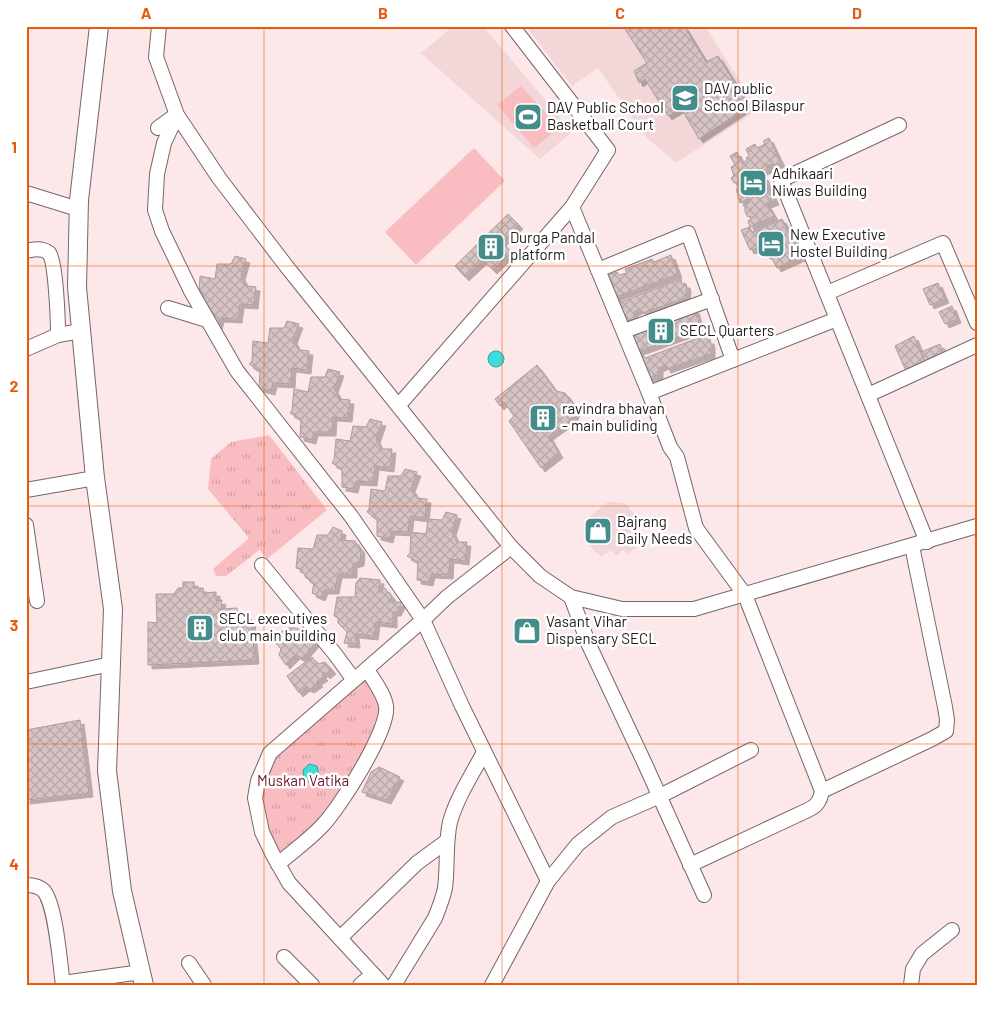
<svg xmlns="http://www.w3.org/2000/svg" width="1003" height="1011" font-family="Barlow,sans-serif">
<defs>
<pattern id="grass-tufts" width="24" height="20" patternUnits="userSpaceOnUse" patternTransform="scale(1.25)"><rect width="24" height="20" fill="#f9bcc1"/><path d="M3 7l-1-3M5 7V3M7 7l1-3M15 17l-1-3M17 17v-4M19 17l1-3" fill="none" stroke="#d5a1a5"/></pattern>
<pattern id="building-cross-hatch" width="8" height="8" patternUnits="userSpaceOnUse" patternTransform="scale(1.25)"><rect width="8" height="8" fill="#d6c3c4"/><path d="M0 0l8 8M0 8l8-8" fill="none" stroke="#b7a7a8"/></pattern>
<filter id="shadow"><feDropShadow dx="4" dy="4" stdDeviation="0" flood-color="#0004"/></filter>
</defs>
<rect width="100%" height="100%" fill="#fce7e9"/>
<g fill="#f2d6d8">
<polygon points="454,26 483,26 572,132 540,159 421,53"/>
<polygon points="526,26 705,26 758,110 676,163 646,137 598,68 572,86"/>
<polygon points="608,502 625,503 630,508 629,509 639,518 627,528 637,530 634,540 638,546 627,554 623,550 616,556 611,550 601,557 588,544 594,539 589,534 588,528 593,522 589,517"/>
</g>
<g fill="url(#grass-tufts)">
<polygon points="269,435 327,510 267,559 260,550 258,551 226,576 216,576 213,569 249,538 208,489 211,459 231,442"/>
<polygon points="367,669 386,706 351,788 279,861 273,855 258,781 264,765"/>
</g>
<g fill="#f9bcc1">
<polygon points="521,86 559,128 534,148 497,105"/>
<polygon points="474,148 505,181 416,265 385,232"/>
</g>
<g fill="#3adfdc" stroke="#32a4a2">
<circle cx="496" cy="359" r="8"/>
<polygon points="309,764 317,766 319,775 314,781 304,781 303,770"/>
</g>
<g fill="url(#building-cross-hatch)" stroke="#ae9c9d" filter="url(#shadow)">
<polygon points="623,26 684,26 706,62 718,56 749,106 699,139 681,108 668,116 645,79 639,83 634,71 647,63"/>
<polygon points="769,138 781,163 773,166 772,164 767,166 768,169 760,172 762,177 764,176 769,189 767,189 770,195 772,194 775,201 767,204 774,216 750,227 748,221 751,219 750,216 748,217 745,212 745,205 749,203 748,199 740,203 736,189 738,189 737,186 741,184 739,181 734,183 731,178 734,176 731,167 735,165 730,156 737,152 742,163 744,162 747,160 746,158 749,156 746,149 755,144 757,148 765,144 763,141"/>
<polygon points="508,214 519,225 502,242 511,252 493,270 483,260 465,277 455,266"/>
<polygon points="782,219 787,227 785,228 787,232 789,231 801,257 777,268 770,255 766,255 762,247 750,250 741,230 750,227 752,233"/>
<polygon points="671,255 678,274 610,299 604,277 617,272 619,275 627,273 625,269 652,259 654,262"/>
<polygon points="235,256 246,259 241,276 246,286 256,287 254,305 240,304 238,319 220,318 218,326 199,293 200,276 215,279 217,264 231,264"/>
<polygon points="681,279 682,284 686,284 687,288 686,298 643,313 640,309 634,312 634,319 620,323 612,303 618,299 621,302"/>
<polygon points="938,283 945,299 930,305 923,289"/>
<polygon points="952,306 957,319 945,324 939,312"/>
<polygon points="695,309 701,329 634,353 624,332"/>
<polygon points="287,321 299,324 293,340 299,350 309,351 307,370 292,368 291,384 273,383 271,391 259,388 260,371 249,364 252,361 253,341 268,343 270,328 284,328"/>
<polygon points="706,335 707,340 710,340 711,344 711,354 667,369 665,365 659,368 659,375 645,379 637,359 643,355 645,358"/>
<polygon points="914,336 925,362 906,371 895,346"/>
<polygon points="940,344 944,354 925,362 921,352"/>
<polygon points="537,365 556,391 565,393 577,408 573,419 549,436 559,454 541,468 509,421 514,416 504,402 500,406 495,399"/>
<polygon points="328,369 340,372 334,389 340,399 350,400 348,418 333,417 332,432 314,432 312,440 300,437 301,419 290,413 292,410 294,389 308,392 311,377 325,377"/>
<polygon points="370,419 382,422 376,439 381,449 392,449 390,468 375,466 373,482 356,481 354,489 342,487 342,469 332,463 334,460 336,439 350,441 353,426 366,427"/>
<polygon points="405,469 417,472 411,488 417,498 427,499 425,518 410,516 408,532 391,531 389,539 377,536 377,519 367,512 369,509 371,489 385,491 388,476 401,476"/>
<polygon points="446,512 457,515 452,532 457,542 467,542 465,561 450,559 449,575 431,574 429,582 417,580 418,562 407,556 410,553 411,532 426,534 428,519 442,520"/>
<polygon points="333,527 342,531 341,540 355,541 361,550 360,562 353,564 353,574 338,574 335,590 324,590 321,597 312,593 314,583 306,578 302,570 296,568 298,548 313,549 317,535 328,535"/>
<polygon points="360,578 380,580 379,593 385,588 392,597 388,602 402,602 397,612 393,612 393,624 376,622 374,636 355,634 356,644 344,643 347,632 338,623 338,618 334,616 337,597 355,597 356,583"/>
<polygon points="183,582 194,582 194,588 203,588 204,593 216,592 216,601 222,600 221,609 237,608 238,619 251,619 255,660 148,665 148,622 157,623 156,594 174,594 178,588 183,588"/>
<polygon points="288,628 296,628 306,632 315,643 302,658 296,655 286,665 279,655 281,649 275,642 284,634 281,632"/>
<polygon points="312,657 318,664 325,662 332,670 326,675 324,672 322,675 324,677 317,681 319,683 310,689 306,687 299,693 287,676"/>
<polygon points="80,720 89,793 26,800 26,730"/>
<polygon points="379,767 400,777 387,800 362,792 371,772"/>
</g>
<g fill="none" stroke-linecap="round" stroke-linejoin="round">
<defs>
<g id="minor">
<polyline points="159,26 156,57 177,115 219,178 287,267 511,547 540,576 571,597 622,609 694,609 977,526"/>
<polyline points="177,115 164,143 157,174 155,210 162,231 191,291 237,371 351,516 423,620 462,706 548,881"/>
<polyline points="899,125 781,180 927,542"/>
<polyline points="158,128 176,115"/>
<polyline points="26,193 78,209"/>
<polyline points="572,207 649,393 837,319"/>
<path d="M26,251c7,-2 17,-3 23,2 7,9 9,68 9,82"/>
<polyline points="598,270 688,233 733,360"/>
<polyline points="827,293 943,243 977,323"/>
<polyline points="168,308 207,320"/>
<polyline points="624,331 712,299"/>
<polyline points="26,349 58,335 81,331"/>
<path d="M649,393l21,54 7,10 19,71 49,67 77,196c-2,10 -5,15 -14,19l-118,55"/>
<polyline points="868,395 977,345"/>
<polyline points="399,405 572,207 608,150 512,26"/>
<polyline points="26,490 95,478"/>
<polyline points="26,525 37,601"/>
<polyline points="262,565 335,654 354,680"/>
<polyline points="571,597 589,645 645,764 704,895"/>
<polyline points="26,682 111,664"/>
<polyline points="822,791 932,739 946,731 947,720 945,707 912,546"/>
<path d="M278,864c15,-13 31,-24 44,-38 17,-17 68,-97 64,-120 -2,-13 -13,-26 -19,-37"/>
<path d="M26,885c7,0 13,1 18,6 12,15 16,73 19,94"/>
<polyline points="340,938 417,863 447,841"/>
<polyline points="284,957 312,985"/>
<polyline points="189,963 204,985"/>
<polyline points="63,983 141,972"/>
<polyline points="360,985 373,974"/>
<polyline points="383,985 289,883 273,855 262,832 255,798 258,781 270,753 423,620 447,597 511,547"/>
<path d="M394,985l41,-67c4,-10 8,-20 10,-30 3,-22 0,-44 5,-66 7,-25 22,-47 34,-70"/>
<polyline points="492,985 548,881 578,844 612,817 660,796 751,750"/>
<polyline points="911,985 913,969 922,954 952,930"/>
</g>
<polyline id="major" points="99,26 79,200 77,287 95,478 113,609 107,771 122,891 144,985"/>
</defs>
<use href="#minor" stroke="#776667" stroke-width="16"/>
<use href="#major" stroke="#776667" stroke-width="20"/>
<use href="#minor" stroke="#fff" stroke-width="14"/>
<use href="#major" stroke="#fff" stroke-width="18"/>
</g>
<path fill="none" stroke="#e8590c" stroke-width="1" stroke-opacity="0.55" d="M264,26v959M502,26v959M738,26v959M26,266h951M26,506h951M26,744h951"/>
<defs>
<symbol id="school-square" viewBox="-11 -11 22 22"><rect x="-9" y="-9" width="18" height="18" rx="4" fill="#458d8b" stroke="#fff"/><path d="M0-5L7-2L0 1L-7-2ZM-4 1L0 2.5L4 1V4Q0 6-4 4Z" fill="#fff"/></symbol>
<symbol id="stadium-square" viewBox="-11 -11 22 22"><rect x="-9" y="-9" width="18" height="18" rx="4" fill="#458d8b" stroke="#fff"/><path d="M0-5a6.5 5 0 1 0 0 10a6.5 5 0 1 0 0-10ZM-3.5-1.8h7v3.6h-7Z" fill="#fff"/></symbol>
<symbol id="hotel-square" viewBox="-11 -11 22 22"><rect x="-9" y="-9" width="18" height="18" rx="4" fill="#458d8b" stroke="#fff"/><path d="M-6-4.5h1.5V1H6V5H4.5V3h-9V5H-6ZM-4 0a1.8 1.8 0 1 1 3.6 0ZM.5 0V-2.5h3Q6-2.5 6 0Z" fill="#fff"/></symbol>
<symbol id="building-square" viewBox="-11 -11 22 22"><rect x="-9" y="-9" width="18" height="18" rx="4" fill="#458d8b" stroke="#fff"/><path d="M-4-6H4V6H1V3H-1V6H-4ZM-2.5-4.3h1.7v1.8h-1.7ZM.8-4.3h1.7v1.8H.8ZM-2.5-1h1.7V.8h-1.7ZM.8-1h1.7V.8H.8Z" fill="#fff"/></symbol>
<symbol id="shop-square" viewBox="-11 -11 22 22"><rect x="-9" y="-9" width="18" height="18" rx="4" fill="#458d8b" stroke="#fff"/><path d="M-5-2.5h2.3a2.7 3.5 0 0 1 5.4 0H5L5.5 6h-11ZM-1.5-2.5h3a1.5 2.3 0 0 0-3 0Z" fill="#fff"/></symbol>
</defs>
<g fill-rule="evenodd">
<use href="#school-square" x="669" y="82" width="32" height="32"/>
<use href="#stadium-square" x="512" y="101" width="32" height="32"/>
<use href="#hotel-square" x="737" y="167" width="32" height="32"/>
<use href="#hotel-square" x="755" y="228" width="32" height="32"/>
<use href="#building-square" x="475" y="231" width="32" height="32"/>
<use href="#building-square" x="645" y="315" width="32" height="32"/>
<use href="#building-square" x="527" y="402" width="32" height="32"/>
<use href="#shop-square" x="582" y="515" width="32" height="32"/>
<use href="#building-square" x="184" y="612" width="32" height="32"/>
<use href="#shop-square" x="511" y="615" width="32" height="32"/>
</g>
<g text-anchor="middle" stroke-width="5" stroke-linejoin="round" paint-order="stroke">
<g font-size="15" fill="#211a1b" stroke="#fff" text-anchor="start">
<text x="704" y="94">DAV public<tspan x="704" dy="17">School Bilaspur</tspan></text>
<text x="547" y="113">DAV Public School<tspan x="547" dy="17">Basketball Court</tspan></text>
<text x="772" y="179">Adhikaari<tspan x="772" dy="17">Niwas Building</tspan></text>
<text x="790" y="240">New Executive<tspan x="790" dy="17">Hostel Building</tspan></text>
<text x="510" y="243">Durga Pandal<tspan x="510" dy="17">platform</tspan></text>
<text x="680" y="336">SECL Quarters</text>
<text x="562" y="414">ravindra bhavan<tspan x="562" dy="17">- main buliding</tspan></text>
<text x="617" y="527">Bajrang<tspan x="617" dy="17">Daily Needs</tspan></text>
<text x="219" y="624">SECL executives<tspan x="219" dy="17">club main building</tspan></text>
<text x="546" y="627">Vasant Vihar<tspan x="546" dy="17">Dispensary SECL</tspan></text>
</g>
<g font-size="15" fill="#701229" stroke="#fff">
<text x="303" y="786">Muskan Vatika</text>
</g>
</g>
<rect width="1003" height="1011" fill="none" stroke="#ffffff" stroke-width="55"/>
<rect x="28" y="28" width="948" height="956" fill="none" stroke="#e8590c" stroke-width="2"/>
<g font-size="16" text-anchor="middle" font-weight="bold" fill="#e8590c">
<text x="146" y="19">A</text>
<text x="383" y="19">B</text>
<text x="620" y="19">C</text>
<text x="857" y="19">D</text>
<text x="14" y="153">1</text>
<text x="14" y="392">2</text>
<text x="14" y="631">3</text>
<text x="14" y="870">4</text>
</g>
</svg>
